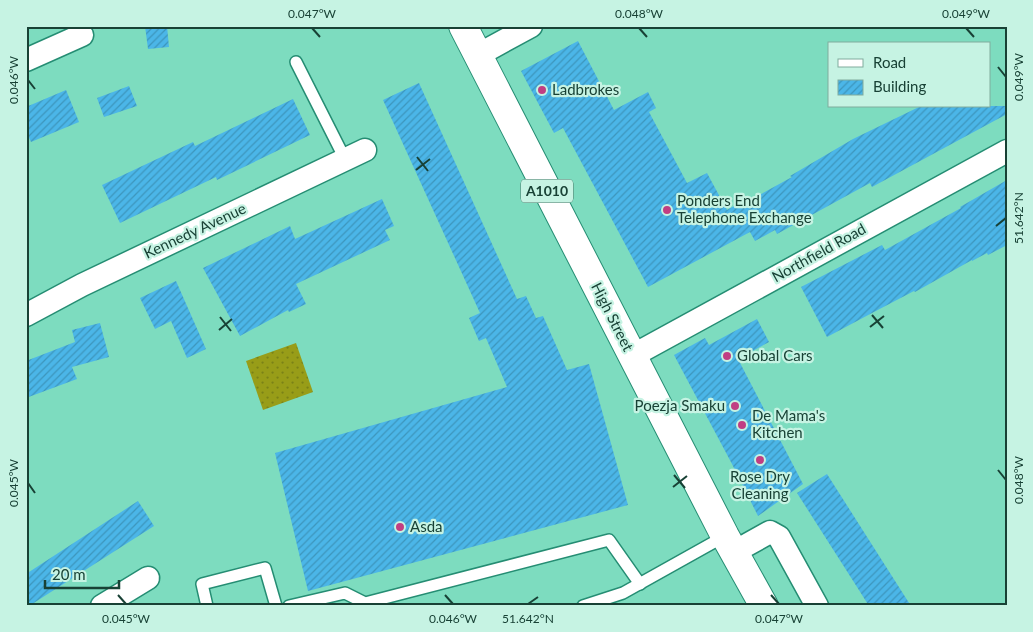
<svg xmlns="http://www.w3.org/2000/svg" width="1033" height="632" font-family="Lato,sans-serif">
<defs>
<pattern id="park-dots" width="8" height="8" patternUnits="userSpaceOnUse" patternTransform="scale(1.25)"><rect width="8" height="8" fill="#989d18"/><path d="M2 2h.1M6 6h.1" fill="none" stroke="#7b8216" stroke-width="1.8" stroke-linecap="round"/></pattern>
<pattern id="building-hatch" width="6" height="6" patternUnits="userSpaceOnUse" patternTransform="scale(1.25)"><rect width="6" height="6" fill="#4bb6e8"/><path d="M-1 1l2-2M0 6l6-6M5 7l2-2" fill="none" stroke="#3d96bd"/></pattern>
</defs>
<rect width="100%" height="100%" fill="#7ddcbf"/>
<polygon fill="url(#park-dots)" points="296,343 313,392 263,410 246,361"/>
<g fill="url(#building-hatch)">
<polygon points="145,26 167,26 169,47 148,49"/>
<polygon points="578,41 614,110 648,92 656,108 649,112 687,183 707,173 727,210 741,202 743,204 792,177 790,176 853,139 921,106 1007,106 1007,114 872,187 870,183 777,234 775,230 755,241 750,232 648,287 563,128 554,133 521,71"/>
<polygon points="419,83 517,299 526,296 536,318 543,316 567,370 589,364 628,505 308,591 275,453 507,387 486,338 479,341 469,318 480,313 383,100"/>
<polygon points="129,86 137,106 104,117 97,98"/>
<polygon points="66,90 79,122 31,142 26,131 26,107"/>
<polygon points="293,99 310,135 217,180 216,177 120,223 102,185 193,142 195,146"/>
<polygon points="1007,180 1007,245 988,255 987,253 972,261 972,260 915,292 914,291 872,313 827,337 801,287 882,245 885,250 961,208 960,207"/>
<polygon points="382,199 394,226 385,230 390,240 296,284 306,304 289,312 288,310 240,336 203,268 290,226 295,239"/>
<polygon points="176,281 206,349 187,358 171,321 155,329 140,298"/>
<polygon points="757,319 769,342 738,359 803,484 758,516 732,464 674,355 705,338 709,345"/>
<polygon points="100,323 109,357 72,367 77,379 26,398 26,361 75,342 72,330"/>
<polygon points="827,474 911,606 869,606 857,587 797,493"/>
<polygon points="138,501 154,526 29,606 26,606 26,574"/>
</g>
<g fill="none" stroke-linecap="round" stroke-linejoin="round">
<defs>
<g id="lane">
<polyline points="296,62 345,159"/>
<polyline points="207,606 202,584 265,568 276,606"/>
<polyline points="289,606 345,593 365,603 609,540 640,584"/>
<polyline points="583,606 623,593 725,536"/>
</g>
<g id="street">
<polyline points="478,55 531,26"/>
<polyline points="26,60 82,35"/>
<polyline points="26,315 82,285 365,150"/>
<polyline points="632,356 1007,151"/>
<polyline points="734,552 770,532 779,537 817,606"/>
<polyline points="102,606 148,578"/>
</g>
<polyline id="primary" points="463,26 725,536 764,606"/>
</defs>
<use href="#lane" stroke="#258d73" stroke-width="14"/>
<use href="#street" stroke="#258d73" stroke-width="25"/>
<use href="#primary" stroke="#258d73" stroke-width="30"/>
<use href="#lane" stroke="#fff" stroke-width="11"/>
<use href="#street" stroke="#fff" stroke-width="22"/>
<use href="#primary" stroke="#fff" stroke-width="28"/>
</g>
<path fill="none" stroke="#184135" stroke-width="2" d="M312,28l8,9M639,28l8,9M966,28l8,9M998,67l8,10M28,80l7,9M417,157l11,14M416,170l14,-11M996,226l10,-8M872,315l11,13M220,317l11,14M870,327l14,-11M219,330l13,-11M998,470l8,10M674,475l11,13M28,483l7,10M673,487l14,-11M118,595l8,9M445,595l8,9M771,595l8,9M528,604l10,-7"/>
<g fill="#c13e83" stroke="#c6f3e3" stroke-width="2">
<circle cx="542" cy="90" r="5"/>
<circle cx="667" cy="210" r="5"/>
<circle cx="727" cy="356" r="5"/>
<circle cx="735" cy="406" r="5"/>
<circle cx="742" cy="425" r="5"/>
<circle cx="760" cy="460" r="5"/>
<circle cx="400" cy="527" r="5"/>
</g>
<g text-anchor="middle" stroke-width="4.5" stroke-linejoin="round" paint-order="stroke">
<rect fill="#c6f3e3" stroke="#4c7669" stroke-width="1" x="521" y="179.5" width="52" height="23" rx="4"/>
<g font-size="14" font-weight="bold" fill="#184135">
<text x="547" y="196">A1010</text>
</g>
<g font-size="15" fill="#184135" stroke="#c6f3e3" text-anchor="start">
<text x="552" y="95">Ladbrokes</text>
<text x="677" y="206">Ponders End<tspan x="677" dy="17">Telephone Exchange</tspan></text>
<text x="737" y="361">Global Cars</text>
<text x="725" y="411" text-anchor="end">Poezja Smaku</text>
<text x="752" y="421">De Mama's<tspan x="752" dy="17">Kitchen</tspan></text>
<text x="760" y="482" text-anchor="middle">Rose Dry<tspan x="760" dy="17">Cleaning</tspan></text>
<text x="410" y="532">Asda</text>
</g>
<g font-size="15" fill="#184135" stroke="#c6f3e3">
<text transform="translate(195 231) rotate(-25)" y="5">Kennedy Avenue</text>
<text transform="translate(819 253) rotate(-29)" y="5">Northfield Road</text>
<text transform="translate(612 317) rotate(63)" y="5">High Street</text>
</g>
</g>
<rect width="1033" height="632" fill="none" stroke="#c6f3e3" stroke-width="55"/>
<rect x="828" y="42" width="162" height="65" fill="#c6f3e3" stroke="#80ac9d"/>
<rect x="838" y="59" width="25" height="8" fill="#ffffff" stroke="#80ac9d"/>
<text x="873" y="68" font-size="15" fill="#184135">Road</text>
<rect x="838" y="80" width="25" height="15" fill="url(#building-hatch)" stroke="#80ac9d"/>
<text x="873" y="92" font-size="15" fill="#184135">Building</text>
<path d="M45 580v8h74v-8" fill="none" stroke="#184135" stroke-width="2.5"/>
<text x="52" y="580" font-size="15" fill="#184135" stroke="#c6f3e3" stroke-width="4" paint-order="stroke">20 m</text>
<rect x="28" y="28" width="978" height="576" fill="none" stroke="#184135" stroke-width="2"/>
<g font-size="12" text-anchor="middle" fill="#184135">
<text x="312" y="18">0.047°W</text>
<text x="639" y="18">0.048°W</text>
<text x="966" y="18">0.049°W</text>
<text transform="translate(1019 77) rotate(-90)" y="4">0.049°W</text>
<text transform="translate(14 80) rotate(-90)" y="4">0.046°W</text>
<text transform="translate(1019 218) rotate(-90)" y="4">51.642°N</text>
<text transform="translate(1019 480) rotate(-90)" y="4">0.048°W</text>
<text transform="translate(14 483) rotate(-90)" y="4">0.045°W</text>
<text x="126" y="623">0.045°W</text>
<text x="453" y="623">0.046°W</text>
<text x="528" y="623">51.642°N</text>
<text x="779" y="623">0.047°W</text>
</g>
</svg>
